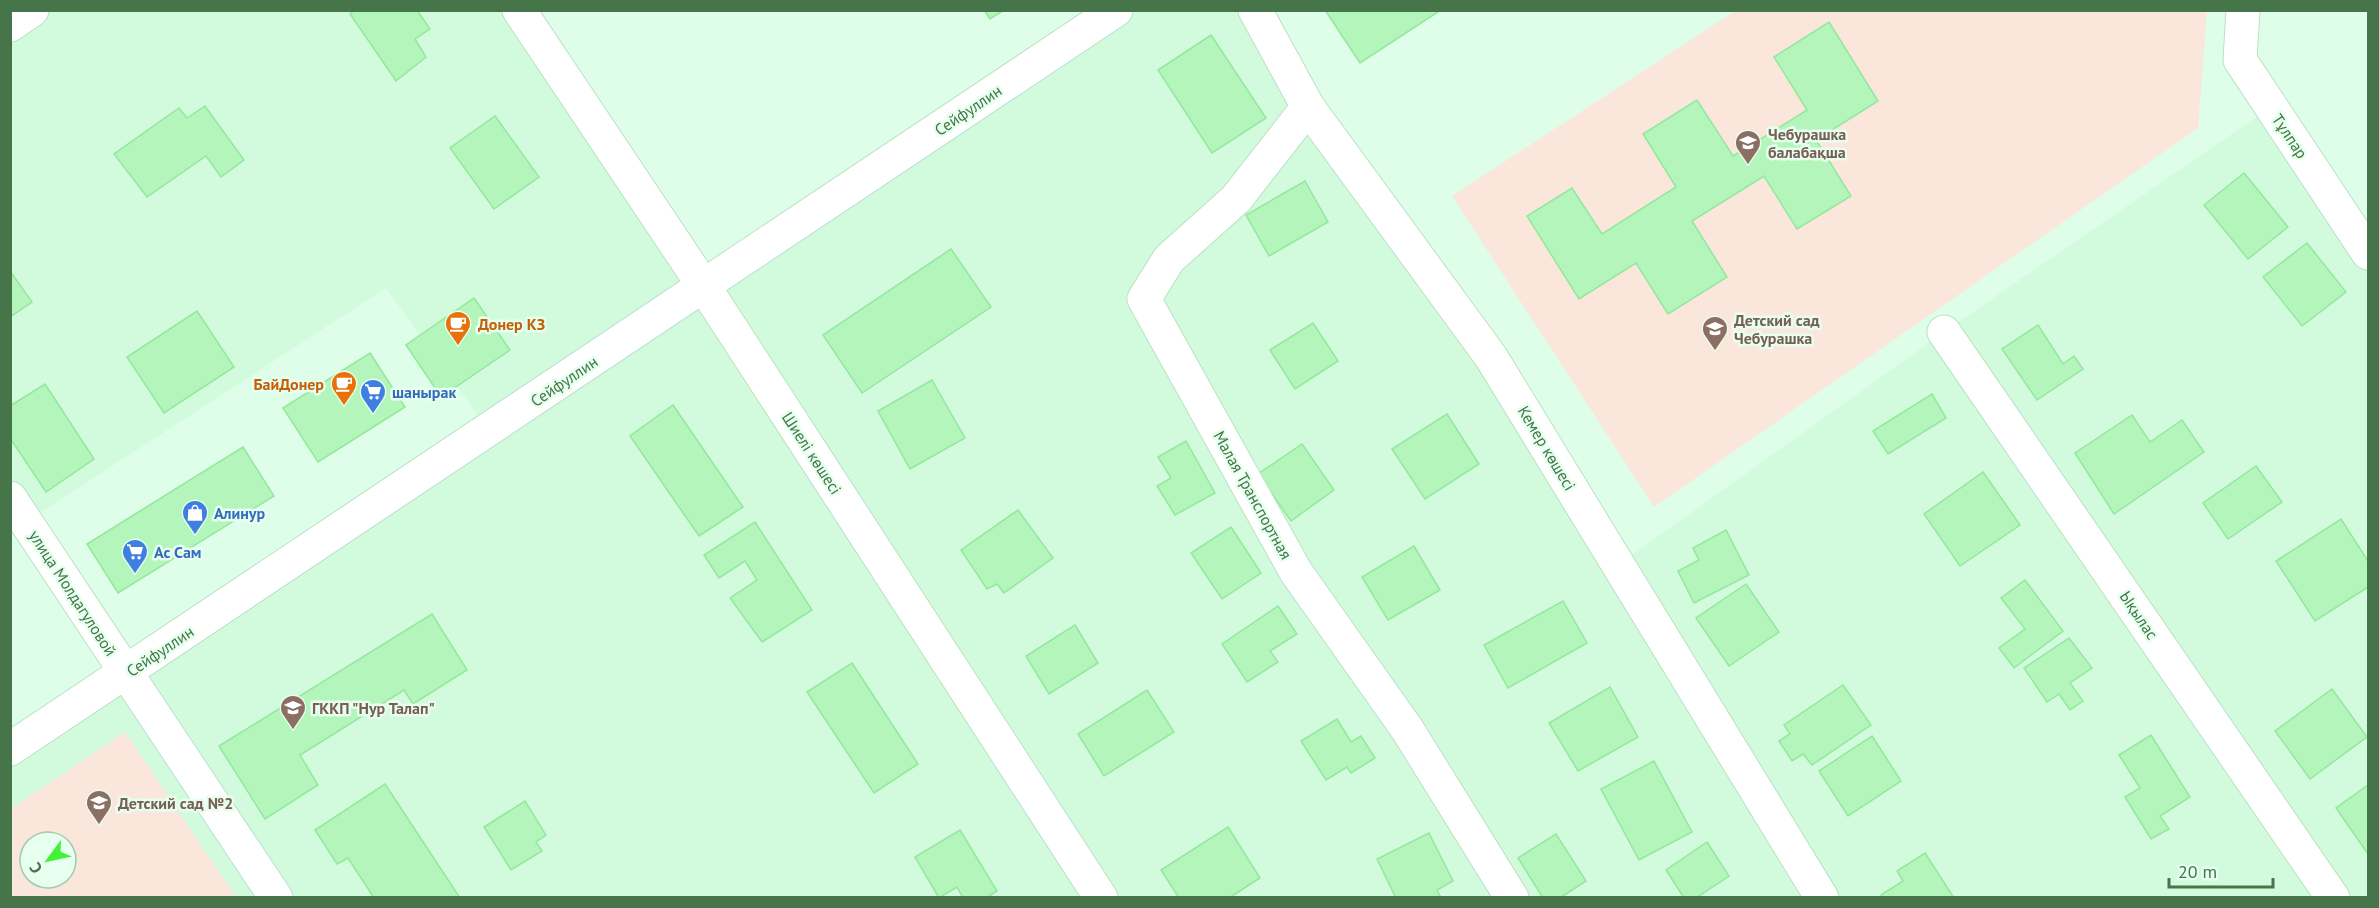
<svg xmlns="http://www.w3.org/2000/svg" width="2379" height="908" font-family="'PT Sans',sans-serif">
<rect width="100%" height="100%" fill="#defee9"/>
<path fill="#d2fbde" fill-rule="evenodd" d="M10,11h509l186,277 411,-277h139l363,554 326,-233 327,-225 97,146v644h-2357v-148l478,-318 -103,-143 -360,234 -16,-24zM30,842h36v36h-36z"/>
<g fill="#fae6db" fill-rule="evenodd">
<polygon points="1735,11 2207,11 2198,128 1654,507 1452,196"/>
<path d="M125,732l111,165h-225v-88zM30,842h36v36h-36z"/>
</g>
<g fill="#b4f5bc" stroke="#93e89c" stroke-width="1.5">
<polygon points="355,10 417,10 430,29 415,39 426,57 396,81 350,14"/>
<polygon points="984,10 1004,10 990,19"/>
<polygon points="1325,10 1441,10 1360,63"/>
<polygon points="1829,22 1878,101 1816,140 1851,196 1797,229 1764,176 1692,221 1727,277 1668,314 1636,263 1579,299 1527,216 1572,188 1602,234 1676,187 1643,134 1697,100 1733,156 1807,110 1774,57"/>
<polygon points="1211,35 1266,118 1212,153 1158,70"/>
<polygon points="205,106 244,160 221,177 206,156 147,197 114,154 179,108 187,118"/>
<polygon points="495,116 539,177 494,209 450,148"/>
<polygon points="2244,173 2288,227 2248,259 2204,205"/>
<polygon points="1305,181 1328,222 1269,256 1246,215"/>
<polygon points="2307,243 2346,292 2302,326 2263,277"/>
<polygon points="951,249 991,307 862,393 823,335"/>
<polygon points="10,271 32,302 10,317"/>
<polygon points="474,298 510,350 441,397 406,345"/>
<polygon points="197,311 234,367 164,413 127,357"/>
<polygon points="1313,323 1338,361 1295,389 1270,350"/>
<polygon points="2038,325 2063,364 2074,356 2083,369 2037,400 2002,349"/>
<polygon points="370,353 405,407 318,462 283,408"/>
<polygon points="932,380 965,438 910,469 878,411"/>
<polygon points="45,384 94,459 46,492 10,438 10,406"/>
<polygon points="1932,394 1946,418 1888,454 1873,431"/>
<polygon points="673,405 743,507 699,536 630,436"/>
<polygon points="1447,414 1479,464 1425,499 1392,449"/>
<polygon points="2132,415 2150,442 2182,420 2204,452 2114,514 2075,453"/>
<polygon points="1186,441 1215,493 1175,515 1157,486 1171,478 1158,457"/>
<polygon points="1302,444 1334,490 1291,521 1258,474"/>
<polygon points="243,447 274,496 118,593 87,544"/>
<polygon points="2256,466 2282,502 2228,539 2203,503"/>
<polygon points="1983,472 2020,525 1960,566 1924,514"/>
<polygon points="1018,510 1053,558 1004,593 997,584 987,589 961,550"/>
<polygon points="2341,519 2368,561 2368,587 2315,621 2276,561"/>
<polygon points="755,522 812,610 762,642 730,598 757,580 745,561 719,578 704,555"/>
<polygon points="1231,527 1261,573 1222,599 1191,553"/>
<polygon points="1726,530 1749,575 1694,603 1678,571 1699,560 1693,548"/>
<polygon points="1414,546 1440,590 1388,620 1362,577"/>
<polygon points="2025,580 2063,631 2014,668 1999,648 2025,629 2001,598"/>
<polygon points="1746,584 1779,632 1729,666 1696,618"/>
<polygon points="1563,601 1587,643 1508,688 1484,645"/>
<polygon points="1278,606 1297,634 1270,651 1278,662 1247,682 1222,644"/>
<polygon points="432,614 467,670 413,704 404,690 300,755 318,785 265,819 219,746"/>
<polygon points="1075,625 1098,663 1049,694 1026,656"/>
<polygon points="2069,638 2092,668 2070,683 2083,701 2070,710 2059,694 2047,702 2024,668"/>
<polygon points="852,663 918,764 874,793 807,692"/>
<polygon points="1843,685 1871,725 1812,765 1803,754 1792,761 1779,741 1790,734 1784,725"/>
<polygon points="1610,687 1638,737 1578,771 1549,723"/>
<polygon points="2332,689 2367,737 2310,779 2275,731"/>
<polygon points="1147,690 1174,732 1104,776 1078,734"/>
<polygon points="1337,719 1351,742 1361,736 1375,758 1351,773 1347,767 1326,780 1301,741"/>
<polygon points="2151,735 2190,797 2160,816 2169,829 2151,839 2125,797 2140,788 2119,755"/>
<polygon points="1872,736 1901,781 1848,816 1819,771"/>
<polygon points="1654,761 1692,832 1639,860 1601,789"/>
<polygon points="385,784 460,898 374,898 348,858 337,864 315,830"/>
<polygon points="2368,785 2368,854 2336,808"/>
<polygon points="525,801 546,835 536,842 542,851 511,870 484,827"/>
<polygon points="1228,827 1260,878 1229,898 1179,898 1161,870"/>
<polygon points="960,830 997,891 986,898 963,898 957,887 939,898 915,857"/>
<polygon points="1429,833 1453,881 1437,890 1441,898 1396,898 1377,859"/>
<polygon points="1556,834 1586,881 1560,898 1543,898 1518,858"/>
<polygon points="1707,842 1729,876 1696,898 1684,898 1666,870"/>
<polygon points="1925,853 1954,898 1883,898 1881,895 1903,881 1897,871"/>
</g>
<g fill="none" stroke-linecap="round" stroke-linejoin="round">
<defs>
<g id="minor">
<polyline points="519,10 705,288 1101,898"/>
<polyline points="1255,10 1308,107 1491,357 1822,898"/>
<polyline points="2243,10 2240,60 2368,253"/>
<polyline points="10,25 32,10"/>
<polyline points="1308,107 1236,199 1169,259 1144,299 1296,572 1407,729 1512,898"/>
<polyline points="1944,332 2333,898"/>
<polyline points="10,498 276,898"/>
</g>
<polyline id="tertiary" points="10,749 1116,10"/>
</defs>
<use href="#minor" stroke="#bae2c2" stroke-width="35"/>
<use href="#tertiary" stroke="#bae2c2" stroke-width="35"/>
<use href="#minor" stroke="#fff" stroke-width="33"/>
<use href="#tertiary" stroke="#fff" stroke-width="33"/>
</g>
<defs>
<symbol id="school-pin" viewBox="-11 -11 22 30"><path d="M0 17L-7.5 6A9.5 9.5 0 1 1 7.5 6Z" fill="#8d6e63" stroke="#e6ffee"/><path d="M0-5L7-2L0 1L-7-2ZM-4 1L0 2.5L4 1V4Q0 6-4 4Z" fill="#fff"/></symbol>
<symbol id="cafe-pin" viewBox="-11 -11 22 30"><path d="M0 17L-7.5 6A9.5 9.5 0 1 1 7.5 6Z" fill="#e8710a" stroke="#e6ffee"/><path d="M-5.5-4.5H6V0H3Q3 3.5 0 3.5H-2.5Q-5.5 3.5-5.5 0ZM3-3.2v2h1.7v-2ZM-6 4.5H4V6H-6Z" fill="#fff"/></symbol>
<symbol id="supermarket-pin" viewBox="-11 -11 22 30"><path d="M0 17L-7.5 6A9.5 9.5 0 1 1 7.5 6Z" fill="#3f7fe0" stroke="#e6ffee"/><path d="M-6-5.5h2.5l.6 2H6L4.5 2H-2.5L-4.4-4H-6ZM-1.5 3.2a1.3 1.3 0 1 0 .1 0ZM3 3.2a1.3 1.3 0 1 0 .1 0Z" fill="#fff"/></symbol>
<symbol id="shop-pin" viewBox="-11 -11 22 30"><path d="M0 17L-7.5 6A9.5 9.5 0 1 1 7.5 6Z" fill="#3f7fe0" stroke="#e6ffee"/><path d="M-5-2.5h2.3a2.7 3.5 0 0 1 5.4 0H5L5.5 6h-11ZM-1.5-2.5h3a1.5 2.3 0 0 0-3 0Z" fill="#fff"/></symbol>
</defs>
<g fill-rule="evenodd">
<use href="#school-pin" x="1733" y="128" width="30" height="40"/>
<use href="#cafe-pin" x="443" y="309" width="30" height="40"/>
<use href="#school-pin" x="1700" y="314" width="30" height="40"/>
<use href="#cafe-pin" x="329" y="369" width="30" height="40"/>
<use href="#supermarket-pin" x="358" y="377" width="30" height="40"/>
<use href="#shop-pin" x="180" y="498" width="30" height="40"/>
<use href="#supermarket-pin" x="120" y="537" width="30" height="40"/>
<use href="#school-pin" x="278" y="693" width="30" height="40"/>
<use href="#school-pin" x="84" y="788" width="30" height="40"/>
</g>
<g text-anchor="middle" stroke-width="5" stroke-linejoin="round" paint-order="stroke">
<g font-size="16" fill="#457549" stroke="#e6ffee">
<text transform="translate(968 110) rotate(-34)" y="6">Сейфуллин</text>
<text transform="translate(2290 136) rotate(56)" y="6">Тұлпар</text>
<text transform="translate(564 381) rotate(-34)" y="6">Сейфуллин</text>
<text transform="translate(1547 448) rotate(59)" y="6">Кемер көшесі</text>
<text transform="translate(812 453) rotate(57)" y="6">Шиелі көшесі</text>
<text transform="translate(1253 495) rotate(61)" y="6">Малая Транспортная</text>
<text transform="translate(73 593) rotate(57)" y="6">улица Молдагуловой</text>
<text transform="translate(2139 615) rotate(56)" y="6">Ықылас</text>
<text transform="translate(160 651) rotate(-34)" y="6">Сейфуллин</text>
</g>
<g font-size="16" font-weight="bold" fill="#785e54" stroke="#e6ffee" text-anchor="start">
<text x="1768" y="140">Чебурашка<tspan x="1768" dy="18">балабақша</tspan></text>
<text x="1734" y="326">Детский сад<tspan x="1734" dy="18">Чебурашка</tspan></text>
<text x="312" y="714">ГККП "Нур Талап"</text>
<text x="118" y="809">Детский сад №2</text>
</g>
<g font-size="16" font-weight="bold" fill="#c56008" stroke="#e6ffee" text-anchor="start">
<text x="478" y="330">Донер КЗ</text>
<text x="324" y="390" text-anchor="end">БайДонер</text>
</g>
<g font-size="16" font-weight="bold" fill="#366cbe" stroke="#e6ffee" text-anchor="start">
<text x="392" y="398">шанырак</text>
<text x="214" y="519">Алинур</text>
<text x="154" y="558">Ас Сам</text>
</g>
</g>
<rect width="2379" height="908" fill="none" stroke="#457549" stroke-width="24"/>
<g transform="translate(48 860) rotate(237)"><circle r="28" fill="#e6ffee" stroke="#a6c8ac" stroke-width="1.5"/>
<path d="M0-4.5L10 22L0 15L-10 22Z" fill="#44f13a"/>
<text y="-9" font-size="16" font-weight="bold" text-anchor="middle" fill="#457549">С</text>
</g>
<path d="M2169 878v9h104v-9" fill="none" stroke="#457549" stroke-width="3"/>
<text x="2178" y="878" font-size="18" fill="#457549" stroke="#e6ffee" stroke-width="4.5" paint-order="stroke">20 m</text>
</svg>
